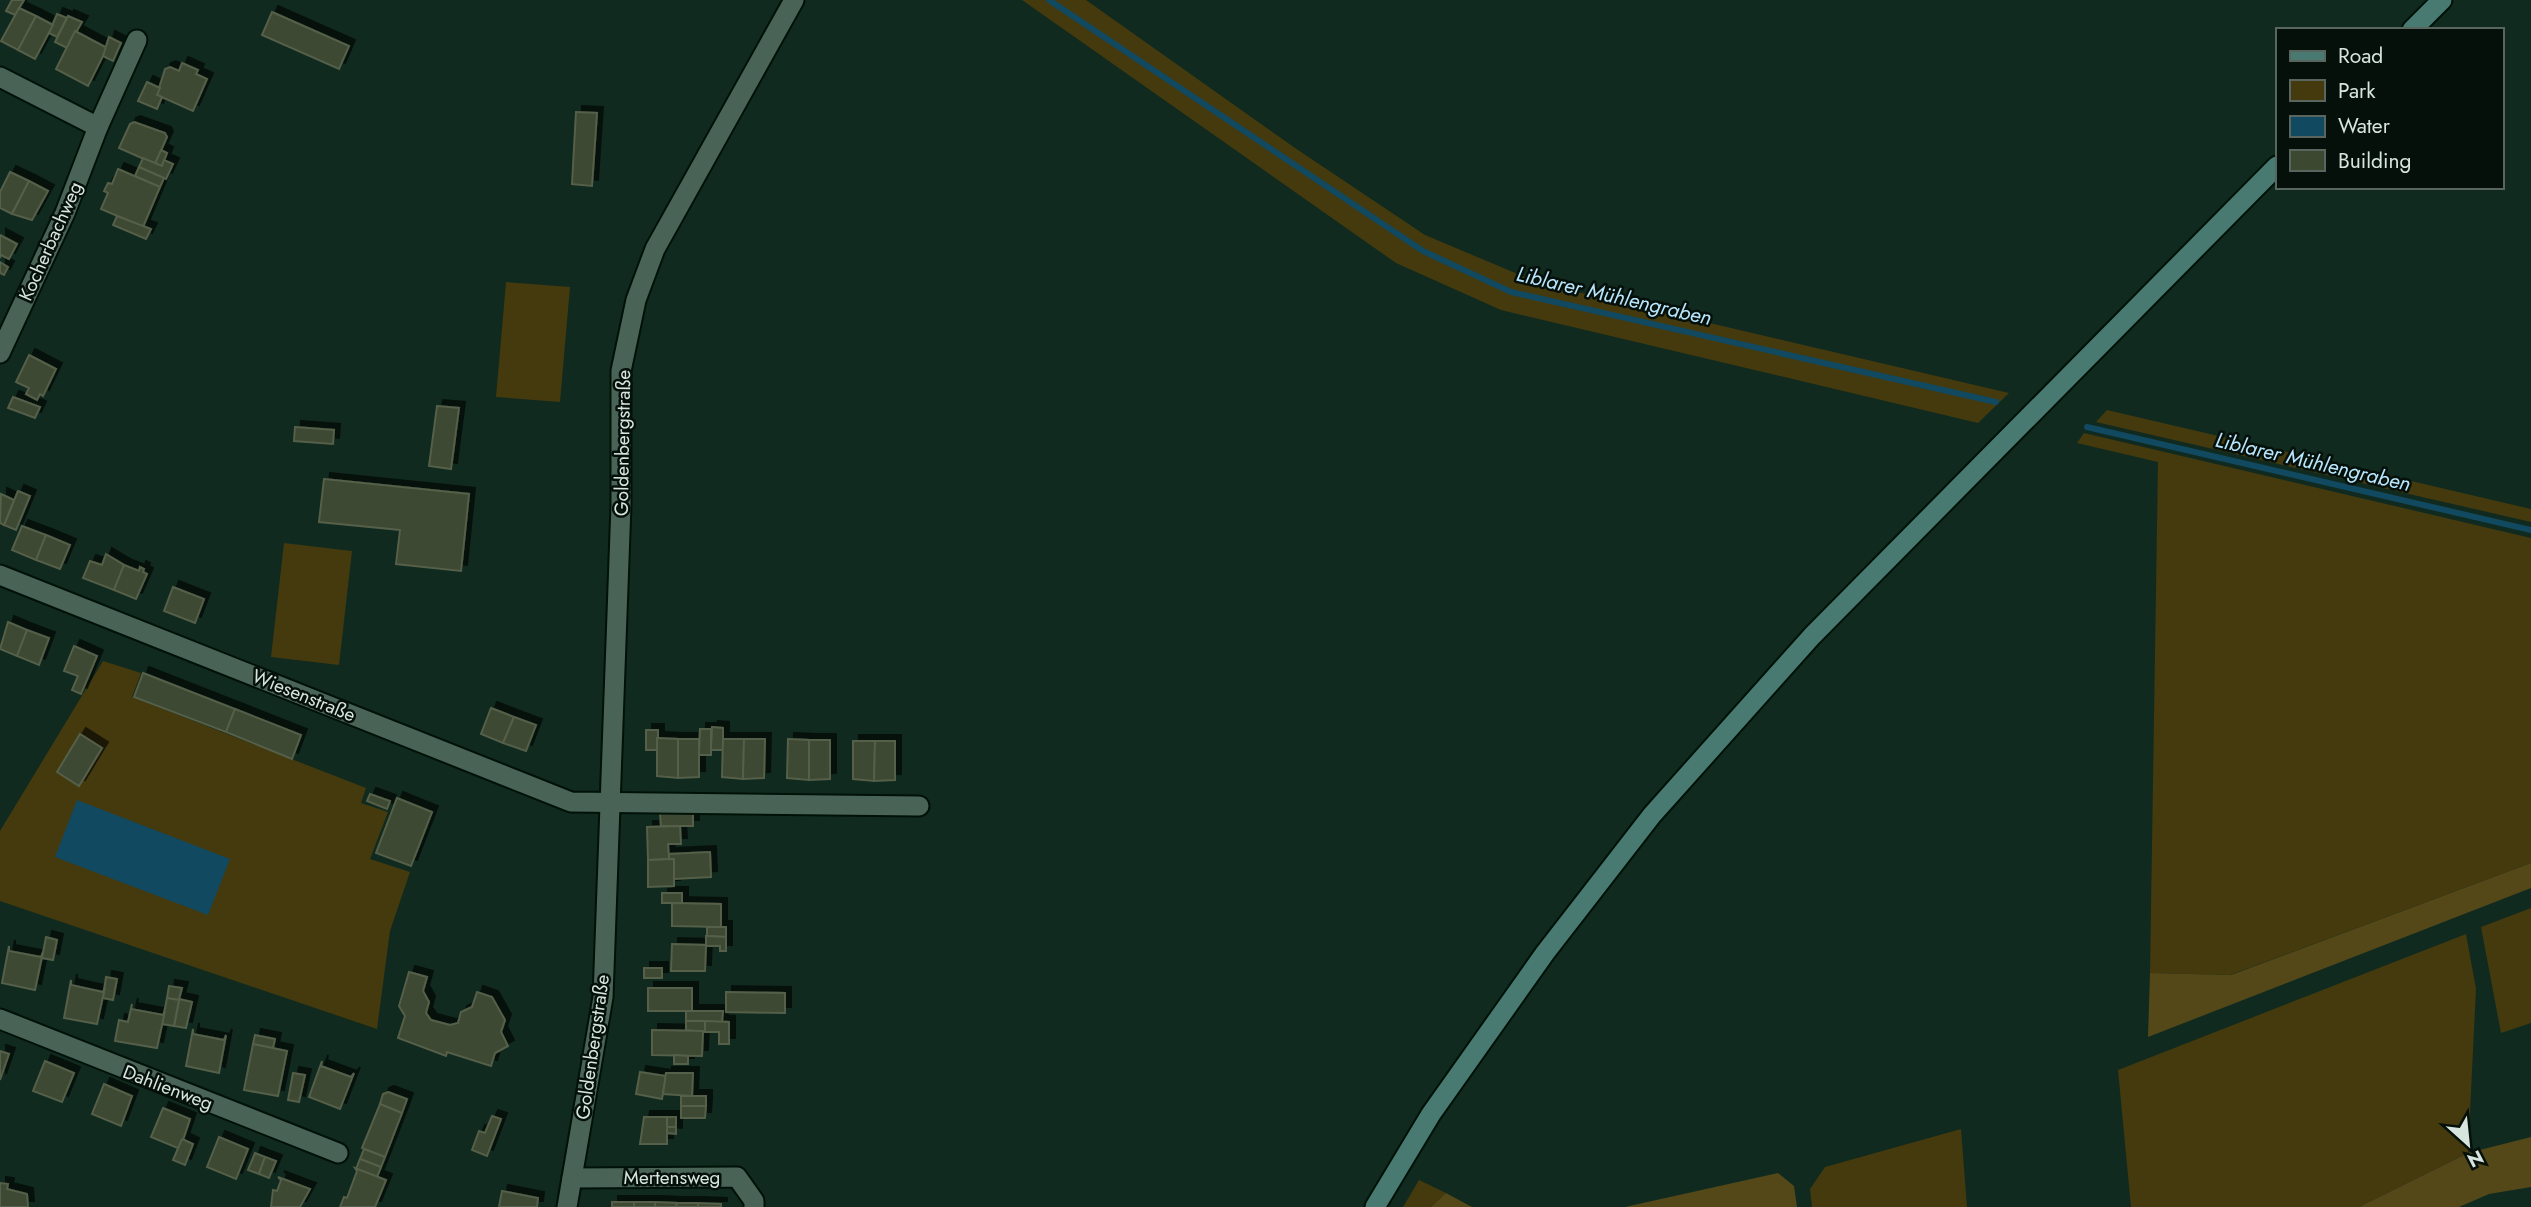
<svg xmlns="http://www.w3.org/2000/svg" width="2531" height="1207" font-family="Jost,sans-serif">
<defs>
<filter id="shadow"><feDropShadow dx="6" dy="-6" stdDeviation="0" flood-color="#0009"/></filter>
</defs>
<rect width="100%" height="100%" fill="#102a1f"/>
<g fill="#443a0e">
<polygon points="1022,0 1086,0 1295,148 1425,235 1539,283 2009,393 1978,423 1501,310 1396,263"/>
<polygon points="506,282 570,287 560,402 496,397"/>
<polygon points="2107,410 2531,509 2531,522 2096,422"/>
<polygon points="2084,433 2531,538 2531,863 2230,975 2150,973 2158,462 2077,443"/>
<polygon points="284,543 352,551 339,665 271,657"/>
<polygon points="103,661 141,673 132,697 366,788 361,803 388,812 370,859 410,872 390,931 377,1029 0,901 0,831"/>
<polygon points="2531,908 2531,1023 2501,1033 2481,927"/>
<polygon points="2466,934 2476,989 2468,1153 2359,1207 2131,1207 2118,1070"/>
<polygon points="1961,1129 1967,1207 1812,1207 1810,1189 1825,1167"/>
<polygon points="1419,1180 1446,1193 1431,1207 1403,1207"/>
</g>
<g fill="#544819">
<polygon points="2531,863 2531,888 2148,1037 2150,973 2231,975"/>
<polygon points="2531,1137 2531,1187 2489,1194 2459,1207 2359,1207 2468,1153"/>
<polygon points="1778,1173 1794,1186 1797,1207 1625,1207"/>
<polygon points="1446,1193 1470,1206 1473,1207 1431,1207"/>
</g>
<polygon fill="#114960" points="77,800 230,859 208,915 55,857"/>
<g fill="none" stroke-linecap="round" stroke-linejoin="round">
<g stroke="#114960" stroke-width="6">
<polyline points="1049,0 1423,251 1511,292 1996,402"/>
<polyline points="2087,427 2531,530"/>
</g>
</g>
<g fill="#3d4831" stroke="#545f48" stroke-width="2" filter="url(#shadow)">
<polygon points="12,0 24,0 15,15 6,11"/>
<polygon points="19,8 36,16 18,50 1,41"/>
<polygon points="272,12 349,46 339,69 262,35"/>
<polygon points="57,14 67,18 57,37 49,33"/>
<polygon points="36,16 53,25 35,59 18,50"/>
<polygon points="68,16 82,22 67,48 55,42"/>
<polygon points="75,31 107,48 88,86 56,69"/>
<polygon points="109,37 121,43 113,61 103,56"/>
<polygon points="182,63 198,70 196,74 207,79 193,111 157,95 165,69 170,67 179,71"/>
<polygon points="147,82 160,88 157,95 162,97 157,109 138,101"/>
<polygon points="576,112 597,113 592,186 572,184"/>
<polygon points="134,122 165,133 167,137 155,164 119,148 130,124"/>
<polygon points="161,150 167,153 162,166 155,164"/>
<polygon points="143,158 162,166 164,160 173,164 166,179 139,167"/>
<polygon points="139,167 164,178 160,187 135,176"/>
<polygon points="118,169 160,187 143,227 101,209 108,193 104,191 108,183 112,184"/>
<polygon points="10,172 29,181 12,214 0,208 0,192"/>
<polygon points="29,181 48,191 32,220 12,214"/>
<polygon points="117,216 151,229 146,239 113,225"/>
<polygon points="0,235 17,244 9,259 1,255 0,258"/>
<polygon points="0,262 8,267 4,275 0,273"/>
<polygon points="29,355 56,369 43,396 40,394 37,400 26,394 29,388 16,382"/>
<polygon points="13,397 40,407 35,418 8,408"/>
<polygon points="437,406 459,408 451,469 429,466"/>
<polygon points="295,427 334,430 333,444 294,441"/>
<polygon points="324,479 469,494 461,571 396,564 400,530 319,522"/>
<polygon points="18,491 30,496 16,530 4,525"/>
<polygon points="1,494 14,500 4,525 0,523"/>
<polygon points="22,526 46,535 36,560 12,550"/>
<polygon points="46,535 70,545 60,569 36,560"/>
<polygon points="106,554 124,565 114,590 83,578 90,561 102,565"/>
<polygon points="124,565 139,571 140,567 144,569 143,572 147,574 136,599 114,590"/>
<polygon points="173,587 204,599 195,623 164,611"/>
<polygon points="8,622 27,630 17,656 0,649"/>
<polygon points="27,630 49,638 39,665 17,656"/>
<polygon points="74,646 97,656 81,694 72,690 78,676 64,671"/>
<polygon points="143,673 235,709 226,732 134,697"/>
<polygon points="491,708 514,717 503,743 481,734"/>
<polygon points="235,709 301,735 292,759 226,732"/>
<polygon points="514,717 536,725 526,751 503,743"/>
<polygon points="712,727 723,728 723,750 711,750"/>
<polygon points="700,729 711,729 711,755 699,755"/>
<rect x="646" y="730" width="12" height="20"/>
<polygon points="80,734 102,748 79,786 57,772"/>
<polygon points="657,738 678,739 678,778 657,776"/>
<polygon points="678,739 699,739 699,777 678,778"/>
<polygon points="723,739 744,739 743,779 722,777"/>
<polygon points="744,739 765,739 764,778 743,779"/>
<polygon points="788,739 809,740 809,780 787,778"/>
<polygon points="809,740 830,740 830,779 809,780"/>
<polygon points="853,741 875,741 874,781 853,779"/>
<polygon points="875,741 895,741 895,780 874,781"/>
<polygon points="370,794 390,801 387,809 367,801"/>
<polygon points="397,798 432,812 411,866 376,853"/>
<polygon points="660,813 693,813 693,826 661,826"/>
<polygon points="680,826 681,844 668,844 669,859 648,860 647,827"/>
<polygon points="710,852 711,877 674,879 674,859 669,859 669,854"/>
<polygon points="674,859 674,886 648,887 648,860"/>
<rect x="662" y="893" width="20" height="10"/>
<polygon points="672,903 721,904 721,927 672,926"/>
<polygon points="707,927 726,927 726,937 707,936"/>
<polygon points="706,936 726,937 726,951 720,951 720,946 706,946"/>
<polygon points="46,937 57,940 53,960 42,958"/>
<polygon points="672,944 706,945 705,971 671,971"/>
<polygon points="9,946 9,951 41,957 43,952 35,990 2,983"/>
<rect x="644" y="968" width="18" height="10"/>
<polygon points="409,972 427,977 423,991 429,1002 426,1013 431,1020 450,1025 458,1023 461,1012 472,1007 477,992 492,997 505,1020 501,1032 508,1046 495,1053 491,1066 447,1052 446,1056 398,1038 405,1016 399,1006"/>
<polygon points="106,977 117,979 113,1000 103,998"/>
<polygon points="71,980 71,985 103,992 105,987 97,1024 64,1018"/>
<polygon points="169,986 182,988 179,999 192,1002 186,1028 174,1026 179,1000 167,998"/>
<rect x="648" y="988" width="44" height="23"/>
<polygon points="726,992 785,993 785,1013 726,1012"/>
<polygon points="167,998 179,1000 174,1026 162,1024"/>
<polygon points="132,1004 131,1009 163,1015 165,1011 157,1048 115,1041 119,1020 128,1022"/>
<polygon points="686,1011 723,1011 722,1022 686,1021"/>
<polygon points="686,1021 705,1021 705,1032 686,1030"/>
<polygon points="705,1021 729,1022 729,1044 719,1044 719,1032 705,1032"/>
<polygon points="193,1029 193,1034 224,1040 226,1035 219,1073 186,1066"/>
<polygon points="652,1030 703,1031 702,1056 652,1055"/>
<polygon points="255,1035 275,1039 273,1048 253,1044"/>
<polygon points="253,1044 287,1051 278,1096 244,1090"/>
<polygon points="0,1051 9,1054 0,1080"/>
<polygon points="674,1055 688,1056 688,1064 674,1064"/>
<polygon points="45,1061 74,1073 62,1102 33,1091"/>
<polygon points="322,1061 321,1066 351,1077 354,1073 340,1109 309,1097"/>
<polygon points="640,1072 666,1076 662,1099 636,1094"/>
<polygon points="293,1073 305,1075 299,1102 288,1100"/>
<polygon points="666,1073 693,1073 692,1096 663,1094"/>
<polygon points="104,1084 132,1096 121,1126 92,1114"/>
<polygon points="388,1092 407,1099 402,1113 380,1104 383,1094"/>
<rect x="681" y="1096" width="25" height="10"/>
<polygon points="380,1104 402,1113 385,1157 362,1148"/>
<polygon points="681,1106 706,1106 705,1118 681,1118"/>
<polygon points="163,1108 190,1119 180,1149 151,1137"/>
<polygon points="492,1116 501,1119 487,1156 472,1150 479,1131 485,1133"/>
<polygon points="644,1117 667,1117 667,1144 640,1144"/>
<rect x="667" y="1117" width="9" height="10"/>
<polygon points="667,1127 676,1127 676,1134 667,1133"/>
<polygon points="219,1137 248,1149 236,1179 207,1167"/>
<polygon points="182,1139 193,1144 185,1165 173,1160"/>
<polygon points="364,1149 385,1157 381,1167 360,1159"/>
<polygon points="255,1153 265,1157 259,1174 248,1170"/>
<polygon points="265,1157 276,1161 269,1178 259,1174"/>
<polygon points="360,1159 381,1167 377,1177 356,1169"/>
<polygon points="355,1168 386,1180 375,1207 340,1207 344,1197 347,1198 357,1171"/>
<polygon points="278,1177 310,1189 300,1207 271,1207 273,1190 277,1191 281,1180"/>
<polygon points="0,1183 8,1184 7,1189 27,1194 28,1207 0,1207"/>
<polygon points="502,1191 538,1198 537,1207 499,1207"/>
<rect x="612" y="1202" width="22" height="5"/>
<rect x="634" y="1202" width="21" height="5"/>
<polygon points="655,1202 677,1203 676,1207 655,1207"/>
<polygon points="677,1203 698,1203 698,1207 676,1207"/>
<polygon points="698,1203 721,1204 721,1207 698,1207"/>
</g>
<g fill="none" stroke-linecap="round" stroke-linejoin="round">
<defs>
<g id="minor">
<polyline points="0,77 98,127 65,213 0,353"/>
<polyline points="98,127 137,40"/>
<polyline points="0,575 571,802 919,806"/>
<polyline points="0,1019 338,1153"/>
<polyline points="572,1178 737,1177 754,1201 754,1207"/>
</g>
<polyline id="tertiary" points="567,1207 603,997 621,505 621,371 636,300 655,249 794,0"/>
<g id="secondary">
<polyline points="2412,30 2442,0"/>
<polyline points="1375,1207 1431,1114 1545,953 1652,815 1812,636 2277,166"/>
</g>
</defs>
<use href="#minor" stroke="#001208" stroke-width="23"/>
<use href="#tertiary" stroke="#001208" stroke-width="23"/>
<use href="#secondary" stroke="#001208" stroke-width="23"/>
<use href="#minor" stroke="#496457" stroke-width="19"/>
<use href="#tertiary" stroke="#496457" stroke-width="19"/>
<use href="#secondary" stroke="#487a71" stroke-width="19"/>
</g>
<g text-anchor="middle" stroke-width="5" stroke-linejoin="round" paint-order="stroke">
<g font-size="19" fill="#d6e5dd" stroke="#06100b">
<text transform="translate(50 241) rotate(-66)" y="7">Kocherbachweg</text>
<text transform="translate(622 443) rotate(-89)" y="7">Goldenbergstraße</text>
<text transform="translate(304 695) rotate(22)" y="7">Wiesenstraße</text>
<text transform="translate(592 1047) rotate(-82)" y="7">Goldenbergstraße</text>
<text transform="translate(168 1087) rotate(21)" y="7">Dahlienweg</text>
<text x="672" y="1184">Mertensweg</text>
</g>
<g font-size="21" font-style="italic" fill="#b8e6fd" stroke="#06100b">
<text transform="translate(1614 296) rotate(13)" y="7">Liblarer Mühlengraben</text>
<text transform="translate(2313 462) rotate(13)" y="7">Liblarer Mühlengraben</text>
</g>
</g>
<rect x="2276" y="28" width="228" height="161" fill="#06100b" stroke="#59655f" stroke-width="2"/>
<rect x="2290" y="51" width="35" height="10" fill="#487a71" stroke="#59655f" stroke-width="2"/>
<text x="2338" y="63" font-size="21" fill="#d6e5dd">Road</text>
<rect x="2290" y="80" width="35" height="21" fill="#443a0e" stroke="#59655f" stroke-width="2"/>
<text x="2338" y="98" font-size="21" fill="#d6e5dd">Park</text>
<rect x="2290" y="116" width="35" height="21" fill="#114960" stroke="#59655f" stroke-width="2"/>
<text x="2338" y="133" font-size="21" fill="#d6e5dd">Water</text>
<rect x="2290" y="150" width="35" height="21" fill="#3d4831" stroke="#59655f" stroke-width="2"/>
<text x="2338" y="168" font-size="21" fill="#d6e5dd">Building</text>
<g transform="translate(2468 1144) rotate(153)" stroke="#06100b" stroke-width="5" paint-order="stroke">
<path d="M0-5L12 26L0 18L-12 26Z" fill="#d6e5dd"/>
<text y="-10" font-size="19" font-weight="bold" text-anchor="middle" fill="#d6e5dd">N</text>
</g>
</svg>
